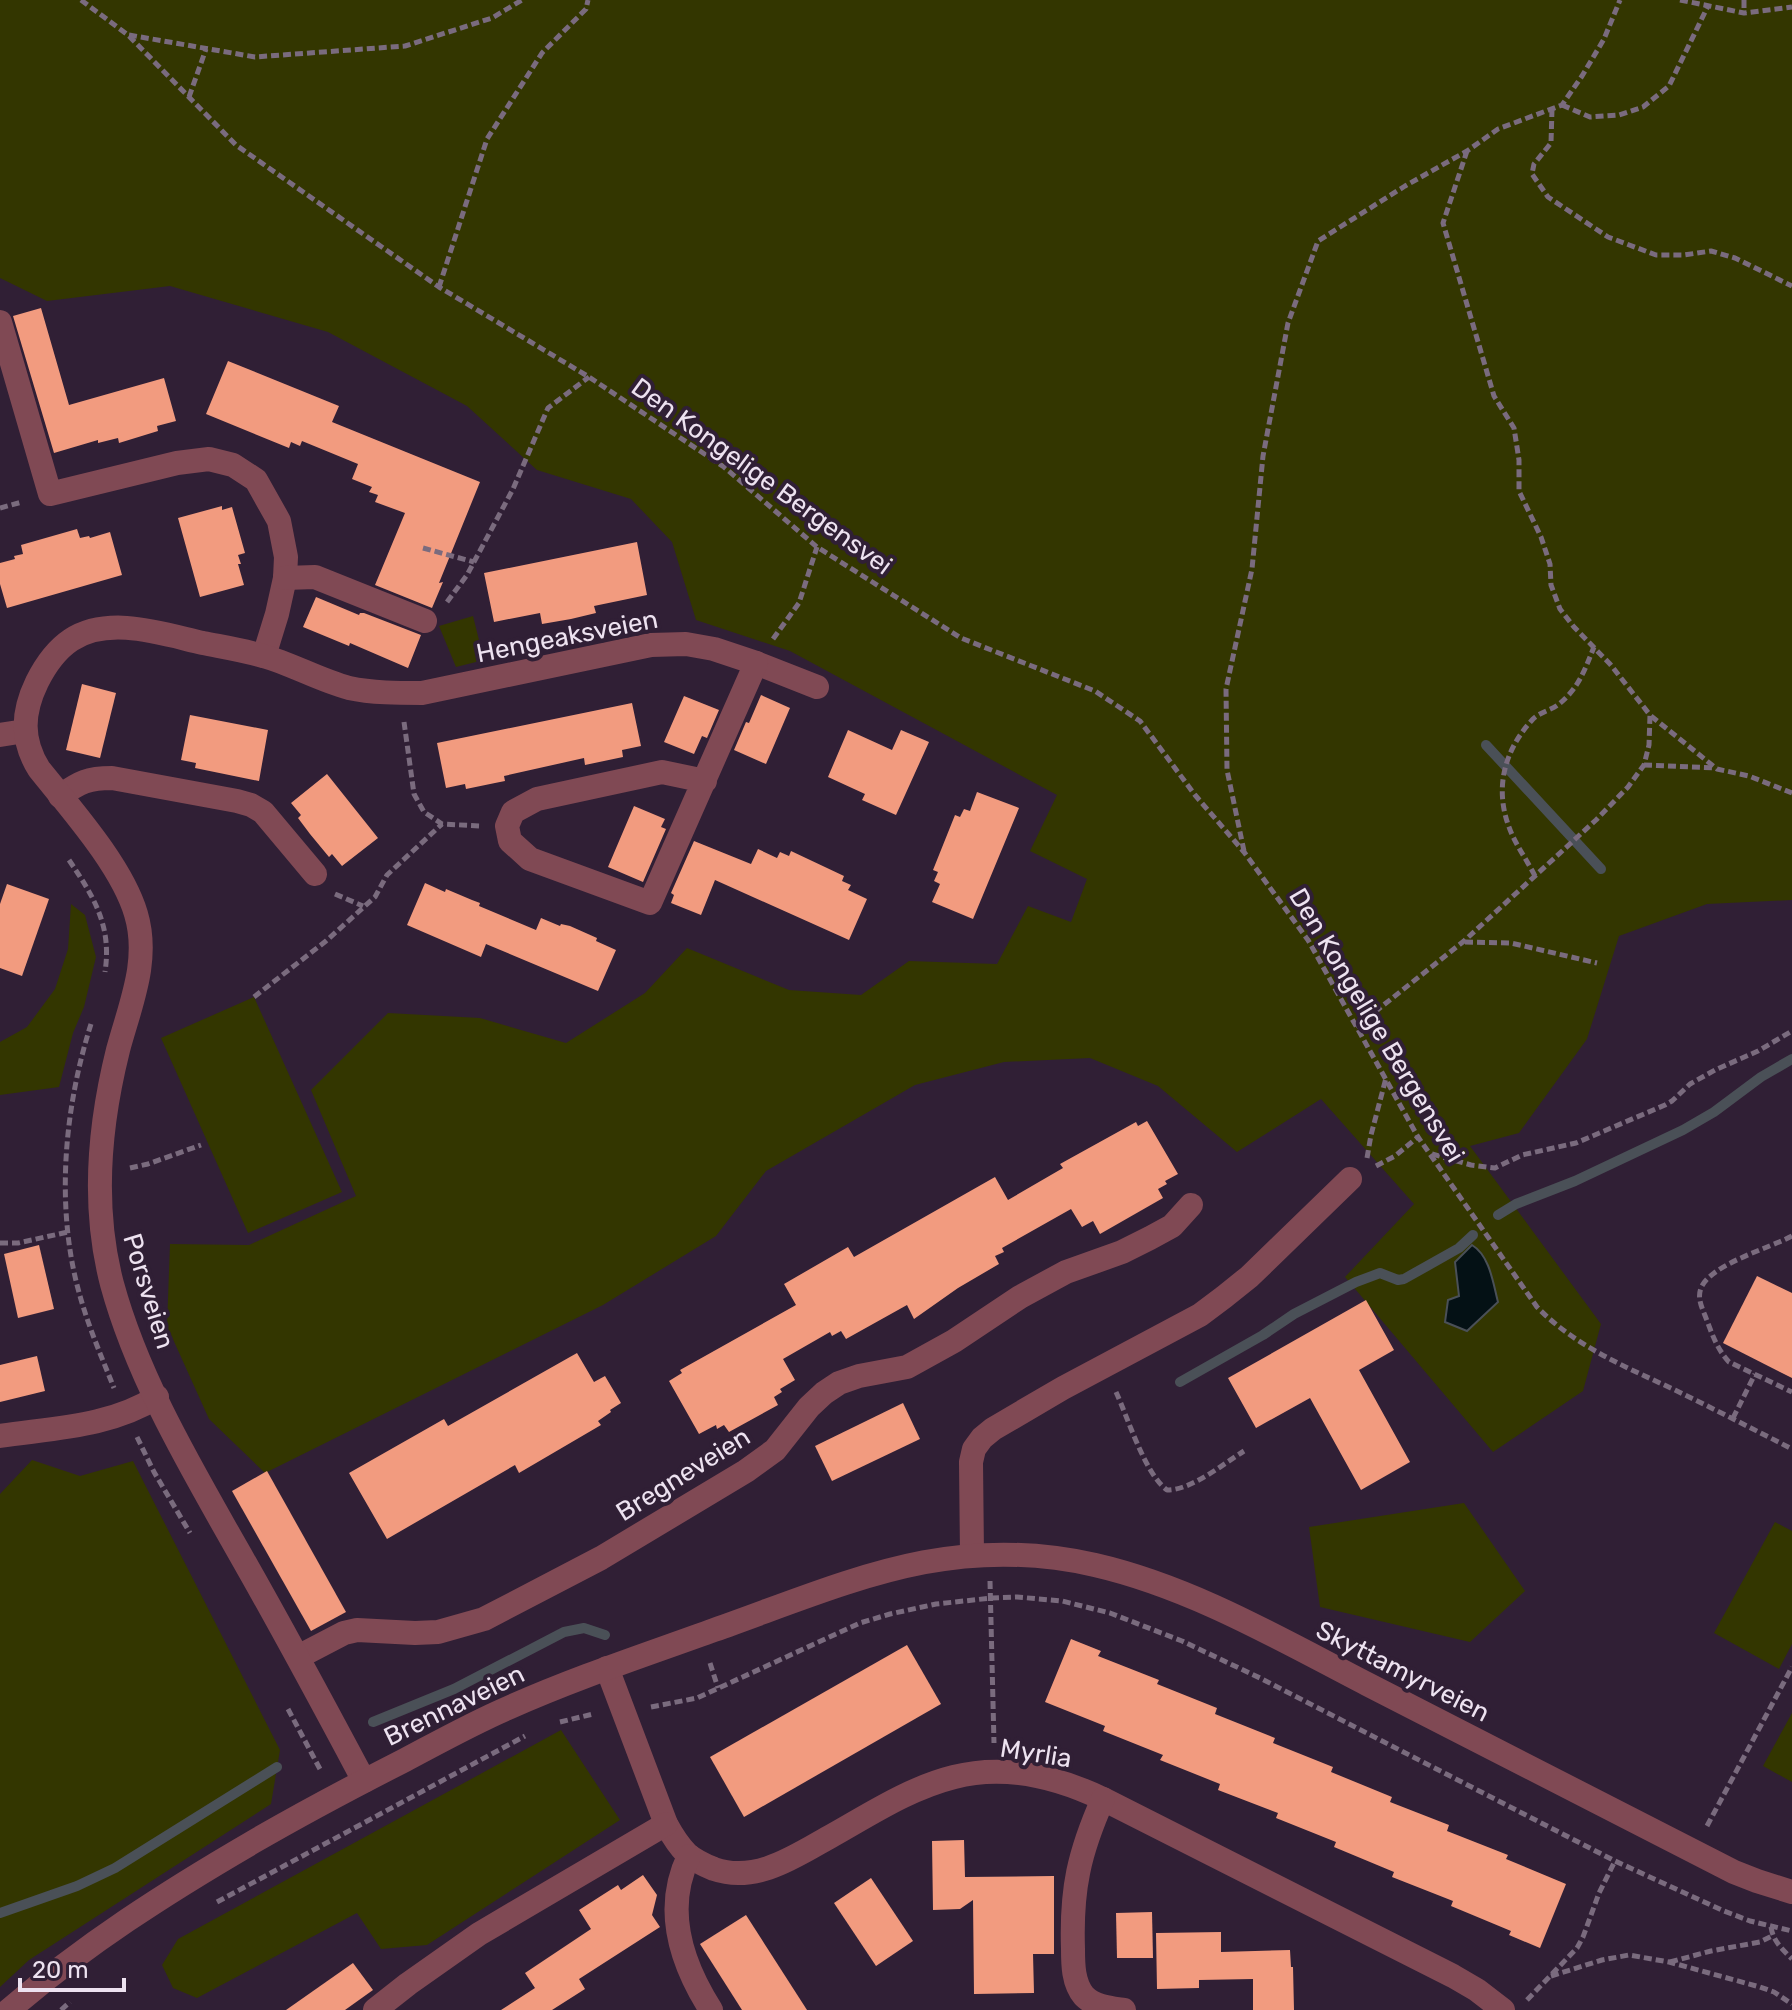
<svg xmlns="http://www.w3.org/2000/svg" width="1792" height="2010" font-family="Rubik,sans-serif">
<rect width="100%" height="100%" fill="#301f35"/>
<g fill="#333600">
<polygon points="0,0 1792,0 1792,900 1707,904 1619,936 1587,1039 1519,1133 1470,1146 1601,1324 1583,1391 1493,1452 1345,1277 1414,1204 1321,1099 1237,1152 1158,1086 1090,1058 1004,1062 915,1085 766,1171 716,1236 603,1305 265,1473 209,1419 167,1326 170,1244 249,1245 356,1196 311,1090 388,1013 480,1018 566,1043 645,993 687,948 789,990 861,995 909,961 997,964 1028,906 1071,922 1087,879 1030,851 1057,795 790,651 696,620 672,542 631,499 537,470 467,406 328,332 170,286 47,301 0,278"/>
<polygon points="473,616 484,660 456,667 439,626"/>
<polygon points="71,904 85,915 96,957 84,1007 73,1033 59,1087 0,1095 0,1042 27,1027 55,989 68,949"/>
<polygon points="254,997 342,1192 248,1233 161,1038"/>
<polygon points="32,1460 80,1476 133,1461 280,1750 271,1804 29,1960 0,1987 0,1494"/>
<polygon points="1464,1503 1525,1591 1470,1642 1320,1607 1309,1527"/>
<polygon points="1775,1522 1792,1531 1792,1644 1779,1669 1714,1633"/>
<polygon points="1792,1713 1792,1782 1763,1766"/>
<polygon points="561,1730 620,1820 427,1945 381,1949 357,1913 197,1998 173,1988 162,1965 178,1939"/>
</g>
<path fill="#041115" stroke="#4a5057" stroke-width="2" d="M1472,1245c18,11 21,38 26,57l-31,29 -22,-9 3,-22 11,-4 -4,-34z"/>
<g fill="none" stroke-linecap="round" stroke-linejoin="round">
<g stroke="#4a5057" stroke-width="10">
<polyline points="1486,745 1601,869"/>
<polyline points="1498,1215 1516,1204 1575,1181 1683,1130 1714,1112 1761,1077 1792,1059"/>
<polyline points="1180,1382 1263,1335 1294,1314 1356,1282 1380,1273 1398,1280 1404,1279 1459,1248 1473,1235"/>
<polyline points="373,1722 454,1689 564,1632 584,1628 605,1635"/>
<polyline points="0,1913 77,1886 115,1868 277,1767"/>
</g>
</g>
<g fill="#f29b7f">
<polygon points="41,308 69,405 164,378 176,421 157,426 158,431 119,443 118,438 98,443 98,440 54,453 13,316"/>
<polygon points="228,361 339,406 332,422 480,482 439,583 443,582 432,608 375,585 405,513 375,502 378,495 369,492 372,487 352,479 358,464 302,441 300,446 291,442 289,448 206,414"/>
<polygon points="222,506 222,510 232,507 245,553 238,555 241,564 238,564 244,585 200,597 178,518"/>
<polygon points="77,529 80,538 89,536 90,538 110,532 122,575 7,608 0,584 0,563 15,559 14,556 23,554 21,545"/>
<polygon points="637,542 647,595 594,606 596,613 571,619 542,624 540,613 494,622 484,573"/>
<polygon points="316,597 359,615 360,613 364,613 421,635 408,668 350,643 349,646 303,627"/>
<polygon points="82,684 116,693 100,758 66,750"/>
<polygon points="761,695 790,708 766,764 734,750 746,722 749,723"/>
<polygon points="684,696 719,710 707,738 702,736 694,754 664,742"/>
<polygon points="632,703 641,746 622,750 623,757 585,765 584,758 504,776 505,781 495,783 466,789 465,784 446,788 437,743"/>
<polygon points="190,715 268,730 259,781 195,768 196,763 181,760"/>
<polygon points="848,730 892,750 901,730 929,742 896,815 862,800 865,794 828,777"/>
<polygon points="327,774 378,838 342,866 332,854 329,857 310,834 298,818 301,815 291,803"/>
<polygon points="977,792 1019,808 973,919 932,902 940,884 934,881 938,872 933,870 955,815 960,817 964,809 970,811"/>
<polygon points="634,806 665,819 661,827 666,829 643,882 608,867"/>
<polygon points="694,841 751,864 758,849 777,858 780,852 789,856 791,851 844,876 842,881 851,885 848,890 867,899 849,940 715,880 701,915 671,903 674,895 671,893"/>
<polygon points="425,883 445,892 446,889 472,900 480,903 479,906 536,930 541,918 560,926 561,924 570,926 597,938 596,941 616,950 598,991 486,944 481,957 407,925"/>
<polygon points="7,884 49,899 22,976 0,968 0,904"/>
<polygon points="1147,1121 1178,1174 1165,1181 1167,1184 1158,1189 1163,1198 1100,1234 1093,1221 1082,1227 1071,1209 1002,1248 1004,1252 995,1256 999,1264 958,1288 914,1319 907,1305 846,1339 841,1331 832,1336 830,1332 783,1359 795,1380 780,1389 782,1392 774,1397 778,1405 729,1432 724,1425 717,1429 716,1425 699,1434 669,1381 682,1373 680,1370 796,1305 784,1284 848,1247 854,1257 995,1177 1008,1200 1063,1168 1060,1164 1136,1122 1138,1126"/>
<polygon points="39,1245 54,1309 18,1318 4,1254"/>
<polygon points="1757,1276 1792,1293 1792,1378 1723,1343"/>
<polygon points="1366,1300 1394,1350 1359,1370 1410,1462 1361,1490 1310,1398 1256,1428 1228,1378"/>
<polygon points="577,1353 594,1382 605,1376 621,1403 610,1410 611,1412 598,1421 601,1425 519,1473 515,1465 387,1539 349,1473 444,1419 448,1426"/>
<polygon points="37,1356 45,1391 0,1402 0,1365"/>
<polygon points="903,1403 920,1439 832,1481 815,1446"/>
<polygon points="267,1471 346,1612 311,1631 232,1491"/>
<polygon points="1071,1639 1101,1651 1098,1656 1159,1680 1157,1684 1217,1708 1215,1714 1275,1738 1273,1743 1333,1767 1331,1772 1392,1797 1390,1802 1449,1825 1447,1831 1508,1855 1506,1859 1566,1884 1540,1948 1509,1935 1511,1931 1451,1906 1453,1901 1392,1877 1394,1872 1334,1847 1336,1842 1276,1818 1278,1813 1218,1790 1220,1784 1160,1760 1163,1755 1103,1731 1105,1726 1045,1702"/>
<polygon points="907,1645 941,1704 744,1817 710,1757"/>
<polygon points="964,1840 965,1877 1054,1876 1054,1954 1033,1954 1034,1993 974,1994 973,1900 960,1909 933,1910 932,1841"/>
<polygon points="643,1875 657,1895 652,1915 660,1927 579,1979 585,1989 552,2010 501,2010 535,1988 525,1973 591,1929 579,1910 618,1885 621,1890"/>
<polygon points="871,1878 913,1941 876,1966 834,1903"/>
<polygon points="1152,1912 1153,1958 1117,1958 1116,1913"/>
<polygon points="746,1915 807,2010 742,2010 700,1944"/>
<polygon points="1221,1932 1221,1952 1290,1950 1291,1967 1293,1967 1294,2010 1253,2010 1253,1979 1199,1980 1199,1988 1157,1989 1156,1933"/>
<polygon points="353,1963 373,1990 345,2010 286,2010"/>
</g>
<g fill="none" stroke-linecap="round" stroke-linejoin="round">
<g stroke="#7a6b7e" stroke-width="5" stroke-dasharray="8 4" stroke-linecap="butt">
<path d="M81,0l47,35 108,110 203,142 150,90 135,90 93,80 144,91 134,53 45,30 55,74 49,57 64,88 110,197 119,170c39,40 89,60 138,83 39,19 78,39 117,59"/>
<polyline points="1680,0 1744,13 1792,7"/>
<polyline points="1744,0 1744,13"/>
<polyline points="129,35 255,57 405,46 492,18 522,0"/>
<polyline points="189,97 206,49"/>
<polyline points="1562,105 1590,117 1619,115 1643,107 1669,86 1708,6"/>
<polyline points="1552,109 1551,143 1534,164 1532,174 1548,197 1608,237 1656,255 1684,255 1711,251 1735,258 1792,286"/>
<polyline points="439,287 487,139 542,53 586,9 588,0"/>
<polyline points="0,508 22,502"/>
<polyline points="423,548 474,562"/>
<polyline points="447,602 467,575 513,489 548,408 589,377"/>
<polyline points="773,639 799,603 817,547"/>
<polyline points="1651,716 1717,769 1749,776 1792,793"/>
<polyline points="404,722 414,794 424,812 442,824 481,826"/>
<polyline points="1644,765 1716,768"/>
<polyline points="1244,851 1227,770 1226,689 1252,569 1263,456 1288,323 1318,241 1405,186 1467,151 1498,129 1562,105 1582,76 1604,39 1620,0"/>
<path d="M69,860c25,37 43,66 36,112"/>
<path d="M1535,876c-8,-16 -20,-32 -26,-49 -15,-40 -4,-78 24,-108 7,-7 19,-9 26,-15 20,-16 26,-35 35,-57"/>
<polyline points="335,894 363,906"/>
<polyline points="1465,942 1511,943 1597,963"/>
<polyline points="254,997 326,941 375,897 387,875 442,824"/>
<path d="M91,1024c-27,85 -36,185 -11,272 9,32 22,62 34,92"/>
<polyline points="1356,1027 1464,941 1596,820 1628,787 1644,765 1649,745 1650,715 1610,664 1574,627 1560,609 1551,585 1550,564 1541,537 1519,491 1519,460 1514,428 1494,396 1443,223 1467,151"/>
<polyline points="1432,1154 1471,1165 1495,1168 1522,1155 1576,1143 1665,1105 1672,1101 1690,1084 1715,1070 1758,1051 1792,1031"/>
<polyline points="1367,1158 1371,1135 1386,1078"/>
<polyline points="1376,1166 1395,1156 1418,1137"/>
<polyline points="130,1168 148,1164 201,1145"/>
<path d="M1792,1236c-22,12 -81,28 -91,52 -4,10 1,20 5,30 6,16 11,31 23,44l63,30"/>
<polyline points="0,1243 18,1243 68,1232"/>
<path d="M1116,1392c12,26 29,82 51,98 25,0 56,-26 77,-39"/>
<polyline points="1733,1418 1755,1374"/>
<polyline points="137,1437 154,1472 190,1533"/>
<polyline points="990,1581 994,1743"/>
<polyline points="710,1663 718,1688"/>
<polyline points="651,1707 697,1698 860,1623 890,1614 936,1604 992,1598 1017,1597 1062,1601 1110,1613 1182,1641 1260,1678 1615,1861 1724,1911 1750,1921 1792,1931"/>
<polyline points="288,1709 321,1771"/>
<polyline points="560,1722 593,1714"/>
<polyline points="1707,1826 1792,1667"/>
<polyline points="217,1902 525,1736"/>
<path d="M1771,1927c2,14 11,22 21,32"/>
<polyline points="1670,1962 1711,1951 1760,1942 1772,1936"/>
<polyline points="1551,1976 1602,1960 1629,1955 1669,1962 1760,1987 1774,1992 1792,2004"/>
<polyline points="1527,2000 1577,1948 1583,1937 1599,1893 1615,1861"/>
<polyline points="61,2010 70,2002"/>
</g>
<g stroke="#804954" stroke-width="24">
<polyline points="0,322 50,494 177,463 209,459 233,465 256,480 279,521 286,557 285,578 277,614 264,656"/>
<polyline points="285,578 315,577 425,621"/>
<polyline points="756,663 817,687"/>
<polyline points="0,735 25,731"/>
<path d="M60,796c20,-14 28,-18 52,-18l125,23 14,4 12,7 52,62"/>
<path d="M0,1436c53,-8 110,-9 157,-39"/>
<polyline points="972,1555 971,1462 974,1449 982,1438 993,1429 1063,1388 1200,1315 1224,1297 1249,1277 1350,1179"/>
<polyline points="298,1657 344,1633 357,1630 415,1633 438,1632 484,1619 601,1558 746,1471 775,1450 809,1407 824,1393 839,1383 859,1376 907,1367 954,1341 1020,1297 1066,1272 1122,1252 1150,1238 1172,1226 1191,1205"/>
<path d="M607,1668l59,156c6,11 12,21 21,30 8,7 17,11 27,15 43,15 83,-14 119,-34 39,-22 77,-47 121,-58 50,-13 103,0 149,22l350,177 24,14 26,20"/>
<path d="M364,1781c-42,-79 -84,-157 -128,-234 -47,-83 -99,-171 -124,-263 -20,-76 -13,-158 6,-234 12,-45 32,-89 18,-136 -14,-48 -65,-105 -97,-145 -18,-29 -17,-56 -2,-87 8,-16 19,-32 34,-42 38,-25 92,-6 132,3 20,4 40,7 60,13 29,8 56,24 86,32 23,5 50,5 73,5l229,-48 35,-1 28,5 42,14 -106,240 -120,-44 -20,-18 -3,-15 6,-14 24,-13 125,-27 43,9"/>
<path d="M1103,1799c-24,54 -32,90 -30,150 0,15 0,34 11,47 11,11 26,12 40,14"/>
<path d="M689,1856c-26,53 -8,107 22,154"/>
<path d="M9,2010c75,-65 158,-118 244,-168 50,-29 101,-56 152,-82 34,-18 68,-37 103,-52 67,-30 137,-53 206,-78 133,-47 236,-98 381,-65 96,22 185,74 272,119 122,63 244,126 367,188l23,9 35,11"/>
<polyline points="375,2010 408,1984 479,1934 666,1824"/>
</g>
</g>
<g text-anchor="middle" stroke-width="8" stroke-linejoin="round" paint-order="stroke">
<g font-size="26" fill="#ede2f0" stroke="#301f35">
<text transform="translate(762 476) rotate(36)" y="9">Den Kongelige Bergensvei</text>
<text transform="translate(567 636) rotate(-11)" y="9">Hengeaksveien</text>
<text transform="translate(1377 1025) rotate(59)" y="9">Den Kongelige Bergensvei</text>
<text transform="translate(149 1291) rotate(73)" y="9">Porsveien</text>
<text transform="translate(683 1474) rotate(-32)" y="9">Bregneveien</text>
<text transform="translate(1403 1671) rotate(27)" y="9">Skyttamyrveien</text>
<text transform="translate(454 1705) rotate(-26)" y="9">Brennaveien</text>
<text transform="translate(1036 1753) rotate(9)" y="9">Myrlia</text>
</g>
</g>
<path d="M20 1978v12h104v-12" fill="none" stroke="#ede2f0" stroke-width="4"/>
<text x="32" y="1978" font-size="24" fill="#ede2f0" stroke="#301f35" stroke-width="6" paint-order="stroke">20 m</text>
</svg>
